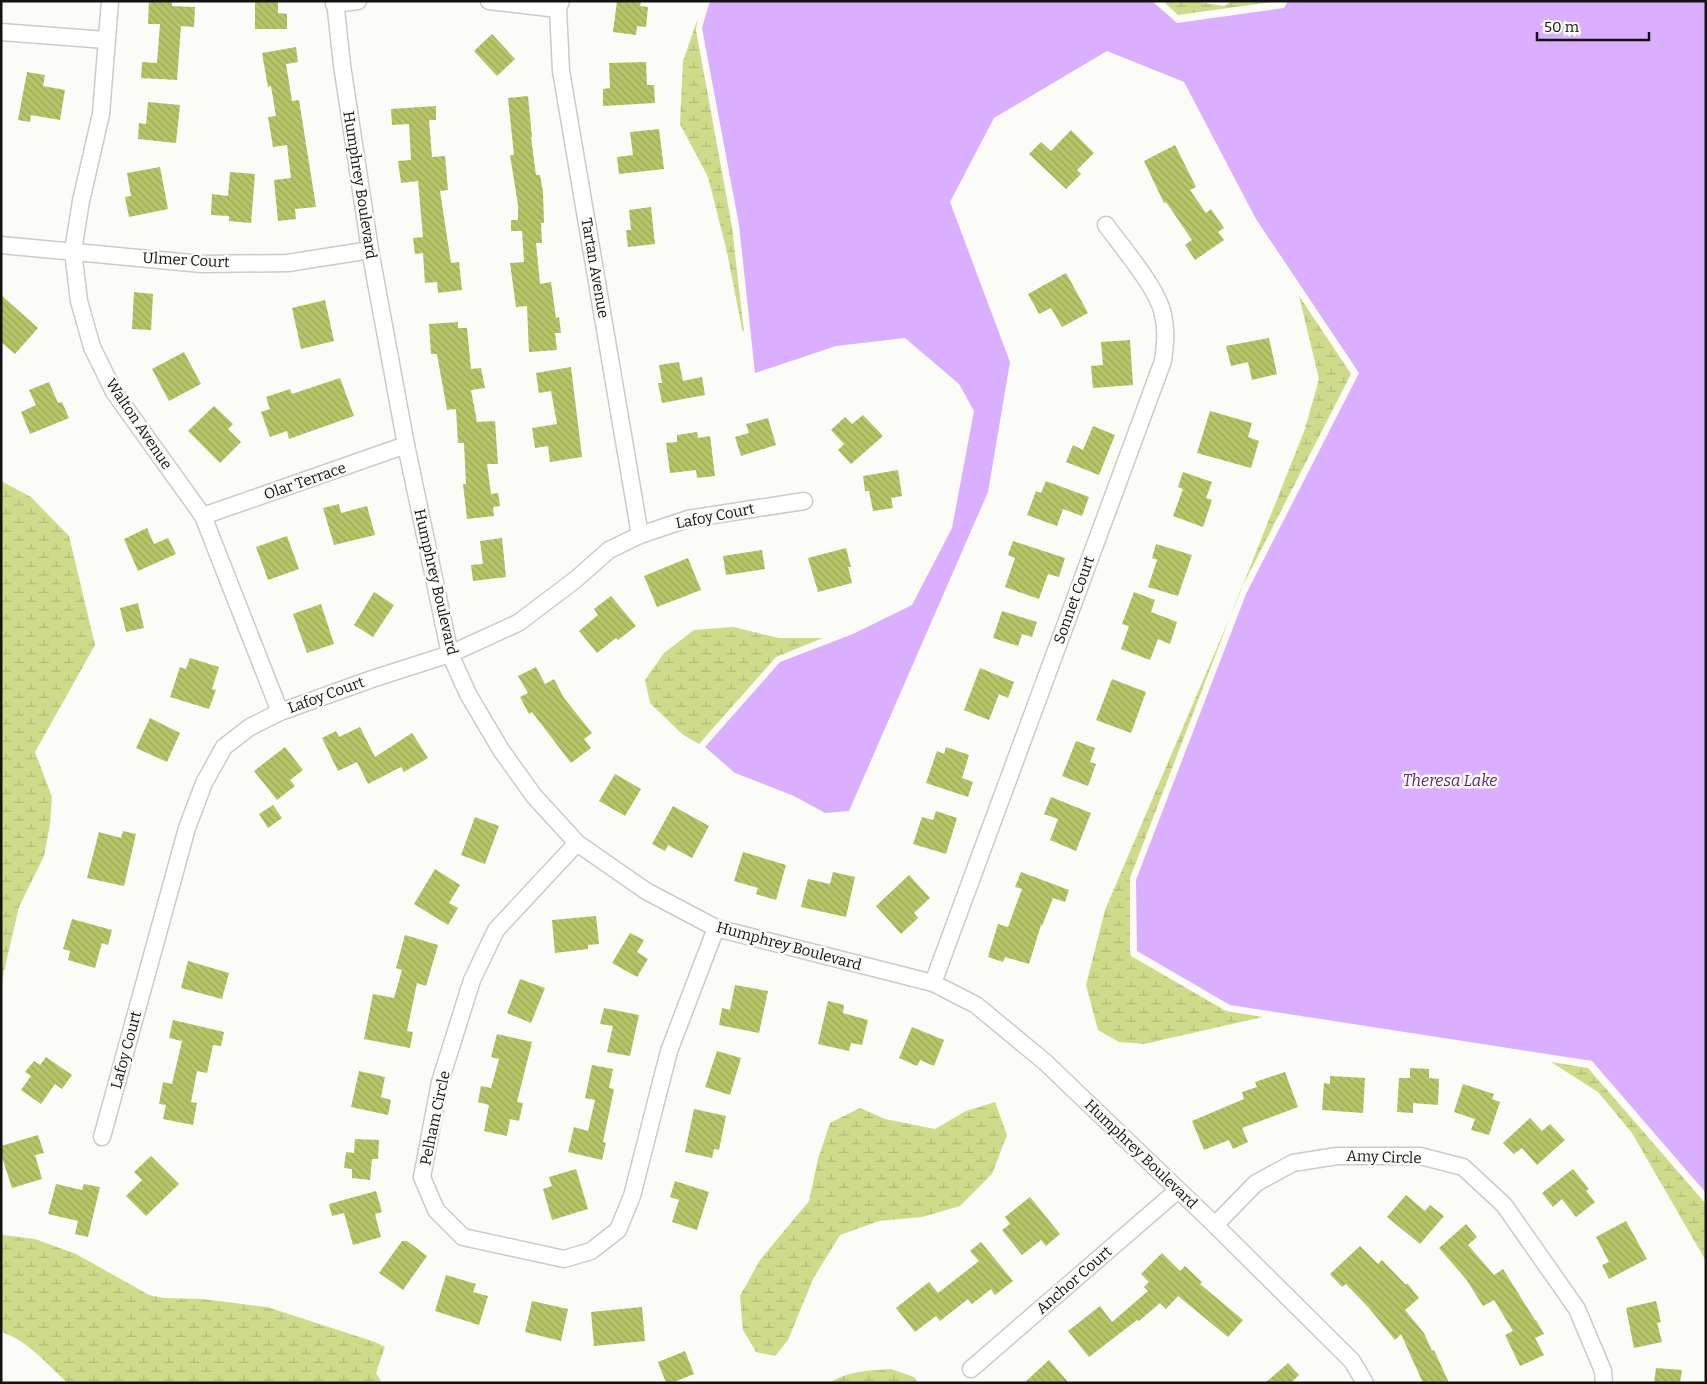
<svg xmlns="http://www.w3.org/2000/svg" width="1707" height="1384" font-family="Bitter,serif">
<defs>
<pattern id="wetland-marsh" width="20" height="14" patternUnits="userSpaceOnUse" patternTransform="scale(1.25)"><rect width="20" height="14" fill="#cfdb8a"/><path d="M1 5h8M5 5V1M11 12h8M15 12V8" fill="none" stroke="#b1bb76"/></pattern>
<pattern id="building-back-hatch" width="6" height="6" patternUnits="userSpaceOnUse" patternTransform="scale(1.25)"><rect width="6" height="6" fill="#b7c467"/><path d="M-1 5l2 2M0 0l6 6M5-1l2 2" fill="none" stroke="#9ca858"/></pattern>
</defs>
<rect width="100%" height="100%" fill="#fbfcf7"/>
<g fill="url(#wetland-marsh)">
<polygon points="1163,1 1193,1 1224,6 1232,1 1279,1 1178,15"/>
<polygon points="698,18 696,30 732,227 744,332 742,329 727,252 708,177 680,124 683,61"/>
<polygon points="1299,296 1351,374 1240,591 1130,878 1130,952 1131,956 1226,1011 1263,1017 1144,1044 1119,1042 1098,1030 1086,985 1105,910 1233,610 1305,429 1319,379"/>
<polygon points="1,481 31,497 69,536 95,645 35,752 52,797 50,824 44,856 19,907 1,984"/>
<polygon points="733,627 779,638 823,638 776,657 699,744 682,734 650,703 645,680 664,653 694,630"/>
<polygon points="1551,1062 1588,1068 1706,1204 1706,1261 1632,1133 1598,1092"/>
<polygon points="995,1102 1007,1135 992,1174 960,1206 922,1217 879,1221 840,1235 813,1279 788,1340 775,1356 756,1352 743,1330 740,1296 760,1260 809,1201 818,1159 830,1123 860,1108 885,1119 935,1129 966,1111"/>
<path d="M1,1233l2,2 32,4 41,15 73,41 15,3 39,1 64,8 108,35 10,5 -9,26 6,10h-314c-21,-18 -40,-43 -67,-51z"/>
<path d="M891,1369l23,8 4,6h-88c16,-12 42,-13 61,-14z"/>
</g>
<polygon fill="#dbafff" points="710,1 1152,1 1177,23 1284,8 1288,1 1706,1 1706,1193 1592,1061 1230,1005 1137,951 1136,880 1246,594 1359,373 1256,219 1184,82 1107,51 994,118 950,202 1010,362 988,492 849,811 825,813 794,796 735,773 705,747 780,662 853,634 912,605 952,528 974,411 959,384 905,338 836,346 755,373 739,225 702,28"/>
<g fill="url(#building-back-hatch)">
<polygon points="149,1 172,1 172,6 195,7 194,27 181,26 177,80 141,78 142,62 157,63 160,24 148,24"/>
<polygon points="255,1 278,1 278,13 287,14 287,29 255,29"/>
<polygon points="617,1 641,1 640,6 648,7 646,27 637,26 636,35 613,32"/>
<polygon points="492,34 515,59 497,76 474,51"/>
<polygon points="296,47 298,62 286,64 292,101 299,100 316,207 295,209 296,219 278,221 274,180 291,178 287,145 273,147 268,117 276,116 271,86 268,87 262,53"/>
<polygon points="646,62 647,85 654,85 655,103 603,106 603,89 610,88 609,63"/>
<polygon points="27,72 45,75 43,86 65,90 60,120 31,115 30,122 18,120"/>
<polygon points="528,96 532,137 531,137 536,175 540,175 543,192 544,223 541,223 542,243 536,243 540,284 551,282 556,318 559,317 561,333 555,333 557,350 529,352 527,306 516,307 510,263 524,262 522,231 511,231 511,220 518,220 518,205 510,155 514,155 508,98"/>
<polygon points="148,102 180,105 176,143 138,139 139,123 146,124"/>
<polygon points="436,106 436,120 429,120 432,157 445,156 448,190 440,191 451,263 459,262 462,290 438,293 437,282 425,283 423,253 415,254 413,238 423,237 418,181 401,183 398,161 411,160 409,124 392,125 391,109"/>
<polygon points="659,129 664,169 619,174 617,157 633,155 630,132"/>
<polygon points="1071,130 1094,153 1077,170 1081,174 1066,189 1029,154 1041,142 1051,151"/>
<polygon points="1175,145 1196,187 1190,190 1206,213 1211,209 1224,228 1218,232 1224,240 1195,260 1185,245 1192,240 1166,202 1164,203 1144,161"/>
<polygon points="160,167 168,209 129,217 125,197 131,196 127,173"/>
<polygon points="230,172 255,174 251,223 229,221 229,216 211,215 212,194 228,196"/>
<polygon points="651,207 655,244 628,247 626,230 631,230 629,210"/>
<polygon points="1066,273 1088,313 1062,327 1051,308 1039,314 1028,294"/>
<polygon points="134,292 153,294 151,330 132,329"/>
<polygon points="1,295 38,328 15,354 1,342"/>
<polygon points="325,300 334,341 301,349 292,308"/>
<polygon points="458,322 458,328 467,328 471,369 481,368 485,388 471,390 477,422 495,421 498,464 487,464 491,494 498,493 500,506 493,507 494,516 467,519 463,484 466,484 464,443 458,443 456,409 447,410 437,354 431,354 429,324"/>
<polygon points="1269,338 1277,374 1252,380 1248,362 1231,366 1226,346"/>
<polygon points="1130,340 1133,385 1093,388 1091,366 1103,365 1101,342"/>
<polygon points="184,352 201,384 169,401 152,369"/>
<polygon points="679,362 683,381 702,377 705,395 662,403 658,383 662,383 659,365"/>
<polygon points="571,367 582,457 550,462 548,446 535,448 532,428 557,424 551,391 539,393 536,373"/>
<polygon points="340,378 354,416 289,439 287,431 270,437 261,412 270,409 266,397 290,389 292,394"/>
<polygon points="49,382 58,403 62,402 69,418 30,434 21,412 36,405 29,390"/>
<polygon points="214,406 233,424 228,429 241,442 220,463 188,431"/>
<polygon points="1210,411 1252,423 1248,437 1259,441 1251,468 1197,453"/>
<polygon points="863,415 883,436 851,464 838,450 844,444 831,430 845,417 852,424"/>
<polygon points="768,418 776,445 741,456 735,437 749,433 746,424"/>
<polygon points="1093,426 1115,435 1099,475 1066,462 1073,445 1083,450"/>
<polygon points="697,432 698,438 710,436 715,476 697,478 696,470 670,473 666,443 677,442 677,435"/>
<polygon points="898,470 902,496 891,498 893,508 873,511 869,491 865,491 863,476"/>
<polygon points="1183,472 1212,482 1206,498 1212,500 1203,527 1173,516 1183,489 1178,487"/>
<polygon points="1046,481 1089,497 1082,516 1063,509 1057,526 1027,515 1036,491 1041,493"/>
<polygon points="339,504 341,513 367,506 375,535 334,545 323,508"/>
<polygon points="147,528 154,544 168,538 176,554 138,571 124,539"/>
<polygon points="287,536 299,569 268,580 256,547"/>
<polygon points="502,538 506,577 473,581 471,565 483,564 480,541"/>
<polygon points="1013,541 1065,558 1059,577 1048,574 1039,599 1005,587 1015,558 1008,555"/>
<polygon points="1156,544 1192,555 1178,596 1148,587 1157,560 1152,558"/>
<polygon points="846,548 851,567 848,567 852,583 818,592 808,558"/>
<polygon points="762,550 765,569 726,575 723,556"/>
<polygon points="688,558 701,590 657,607 644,576"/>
<polygon points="374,592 394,605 373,637 354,625"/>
<polygon points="1134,592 1155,600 1151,612 1177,622 1170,644 1158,639 1150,660 1121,649 1129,626 1122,624"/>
<polygon points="611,596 636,626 618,640 616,638 597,653 579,631 598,615 594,609"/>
<polygon points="138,603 144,628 126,632 120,608"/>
<polygon points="321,604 334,644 307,653 293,614"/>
<polygon points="1002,611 1037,622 1032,637 1022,634 1018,646 993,638"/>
<polygon points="190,658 219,667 212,689 216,690 209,709 170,697 180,667 186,669"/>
<polygon points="536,667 545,684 554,679 564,698 592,733 584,739 591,748 571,763 532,712 529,714 520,697 528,693 518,676"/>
<polygon points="980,668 1014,682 1008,698 999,694 989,720 964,710"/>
<polygon points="1112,679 1146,692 1131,733 1096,720"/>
<polygon points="150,718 180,733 167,762 136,748"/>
<polygon points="360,727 375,757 412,733 428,758 404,772 401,767 368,784 357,762 338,771 322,738 336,731 339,737"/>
<polygon points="1076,741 1095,748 1090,762 1096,764 1088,786 1062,776"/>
<polygon points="285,747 303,770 290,780 295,786 277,800 254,771"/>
<polygon points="946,747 969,755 962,778 973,782 968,797 926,783 937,751 944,754"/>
<polygon points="615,774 641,789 625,816 599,801"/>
<polygon points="1051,797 1091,813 1076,851 1050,840 1058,819 1044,814"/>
<polygon points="273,805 282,818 268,828 259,814"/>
<polygon points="673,806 709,826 692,858 668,845 665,851 652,844"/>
<polygon points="936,811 957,818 946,854 913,844 922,817 933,820"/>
<polygon points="475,817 499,826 485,864 461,855"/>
<polygon points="123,831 136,834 124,886 87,878 99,832 121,838"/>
<polygon points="743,852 786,865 776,900 756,894 758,888 734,881"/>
<polygon points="435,869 460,885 449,903 458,908 448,925 414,904"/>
<polygon points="833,872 855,877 846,917 801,907 808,879 830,884"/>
<polygon points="1021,872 1069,890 1065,902 1053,898 1042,926 1041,925 1029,964 1005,957 1003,962 988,957 998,924 1008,927 1022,889 1015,887"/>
<polygon points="909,875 930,898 914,913 918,918 901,934 876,906"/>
<polygon points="596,916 599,944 588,945 588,949 555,953 552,920"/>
<polygon points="72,919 112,930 108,945 102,943 95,968 68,960 70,951 63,949"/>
<polygon points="630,933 644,940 637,952 648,959 637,977 612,963"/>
<polygon points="405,935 438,945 426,986 417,983 407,1031 413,1032 410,1048 364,1039 373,994 394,998 402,970 396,968"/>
<polygon points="188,961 229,973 222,999 181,988"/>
<polygon points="520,979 545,988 531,1023 507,1013"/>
<polygon points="735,985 768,991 759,1033 719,1025 722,1008 730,1010"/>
<polygon points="828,1001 844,1005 843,1013 868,1020 862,1045 851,1043 849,1051 818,1044"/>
<polygon points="604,1008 639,1015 630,1056 607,1052 613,1026 600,1024"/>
<polygon points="173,1020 224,1032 221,1046 213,1045 207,1073 197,1071 191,1102 197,1103 193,1125 163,1119 166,1105 159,1104 163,1082 172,1084 182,1041 169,1038"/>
<polygon points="912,1027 944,1040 934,1066 920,1060 917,1066 899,1058"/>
<polygon points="497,1034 532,1042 517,1102 523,1103 519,1121 510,1119 507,1136 484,1131 489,1105 478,1102 481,1086 491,1088 499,1059 491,1057"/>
<polygon points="717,1051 741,1058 730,1095 705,1087"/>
<polygon points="46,1057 72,1075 62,1089 55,1084 41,1104 21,1090 31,1076 25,1072 34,1061 40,1065"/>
<polygon points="592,1065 613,1069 609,1088 614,1089 603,1142 606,1143 602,1160 568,1152 574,1127 588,1131 595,1100 585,1098"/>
<polygon points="1410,1068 1429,1069 1429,1078 1439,1079 1438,1105 1413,1103 1413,1113 1397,1112 1399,1078 1410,1078"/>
<polygon points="359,1071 385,1077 381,1097 391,1100 388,1115 351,1107"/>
<polygon points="1285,1072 1298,1107 1242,1128 1248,1142 1233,1149 1229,1140 1204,1150 1192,1121 1244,1099 1242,1092 1257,1087 1255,1082"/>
<polygon points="1330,1076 1365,1078 1363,1113 1322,1110 1324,1083 1330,1084"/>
<polygon points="1463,1084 1494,1094 1492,1099 1500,1102 1489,1135 1471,1130 1475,1119 1454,1112"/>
<polygon points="694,1109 726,1116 719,1150 714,1149 712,1158 685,1152"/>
<polygon points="1530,1118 1542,1131 1550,1124 1565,1140 1537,1165 1522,1148 1514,1154 1503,1143"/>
<polygon points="38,1135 44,1153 35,1155 42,1179 12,1188 1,1154 1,1146"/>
<polygon points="355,1139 379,1140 378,1159 372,1159 370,1180 352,1178 352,1169 344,1168 346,1152 354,1153"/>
<polygon points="151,1156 179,1184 146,1216 126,1196 142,1180 134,1172"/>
<polygon points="576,1169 588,1209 552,1220 543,1189 552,1186 549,1177"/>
<polygon points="1573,1169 1589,1189 1586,1191 1595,1202 1576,1217 1562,1199 1553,1207 1542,1193"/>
<polygon points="675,1181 709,1192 697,1230 672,1222 679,1200 670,1197"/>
<polygon points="56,1184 82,1190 84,1184 100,1187 88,1237 75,1234 78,1221 48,1214"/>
<polygon points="376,1191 382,1212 375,1214 381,1237 353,1245 344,1213 332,1216 329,1204"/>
<polygon points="1406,1195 1425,1211 1430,1205 1444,1216 1420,1244 1387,1217"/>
<polygon points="1030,1197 1060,1234 1046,1246 1041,1240 1022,1255 1002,1230 1010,1224 1005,1217"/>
<polygon points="1626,1221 1647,1259 1609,1279 1602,1265 1609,1262 1596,1237"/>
<polygon points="1466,1224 1477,1237 1468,1245 1494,1275 1503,1269 1535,1320 1536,1320 1544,1334 1535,1338 1544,1355 1520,1366 1505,1335 1513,1331 1494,1300 1483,1306 1466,1279 1439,1248"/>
<polygon points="402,1241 407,1241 427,1256 403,1290 379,1273"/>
<polygon points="981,1242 1013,1281 995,1295 991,1289 972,1304 968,1299 940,1321 936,1316 915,1332 896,1308 929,1282 938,1293 979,1261 970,1251"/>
<polygon points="1360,1246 1378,1264 1382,1260 1406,1285 1407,1283 1419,1298 1405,1310 1424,1333 1432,1351 1434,1350 1449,1383 1423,1383 1401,1334 1395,1340 1369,1308 1346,1284 1342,1287 1330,1274"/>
<polygon points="1162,1253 1180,1271 1185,1266 1202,1282 1200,1284 1243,1320 1228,1337 1178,1296 1166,1309 1160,1303 1139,1321 1137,1320 1089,1357 1068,1331 1100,1306 1112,1322 1148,1291 1144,1287 1149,1282 1141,1274"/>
<polygon points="446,1275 476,1284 473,1292 488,1296 479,1325 435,1311"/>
<polygon points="532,1301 568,1309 561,1341 525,1332"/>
<polygon points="1656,1301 1661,1322 1657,1323 1662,1342 1634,1348 1626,1308"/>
<polygon points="642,1307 645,1341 594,1346 591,1312"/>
<polygon points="685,1351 694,1374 672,1383 666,1383 658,1362"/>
<polygon points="1049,1360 1069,1383 1024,1383"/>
<polygon points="1288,1363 1299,1375 1291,1383 1265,1383"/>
<polygon points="1656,1368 1682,1370 1680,1383 1654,1383"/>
</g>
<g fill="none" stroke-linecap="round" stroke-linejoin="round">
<defs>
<g id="minor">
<polyline points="110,1 101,114 81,201 73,251 79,301 92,347 114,392 203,516 280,712"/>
<polyline points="335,1 342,65 370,250 406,445 450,654 468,694 501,750 534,796 577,843 646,891 716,928 933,983 976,1005 1045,1062 1215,1225 1352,1361 1365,1383"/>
<polyline points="489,1 558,9"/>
<polyline points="561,1 558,9 561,71 640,535"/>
<polyline points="334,4 358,1"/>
<polyline points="1,32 106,40"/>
<polyline points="1,245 202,264 288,263 370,250"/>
<polyline points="203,516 406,445"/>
<polyline points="577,843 496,930 472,980 440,1082 422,1177 436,1210 463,1237 564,1259 591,1251 618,1230 632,1196 669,1051 716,928"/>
<path d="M933,983l230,-622c2,-16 4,-30 0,-46 -4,-25 -41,-68 -57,-90"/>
<polyline points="102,1137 187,828 204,783 224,747 250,727 280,712 372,679 450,654 518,623 575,580 609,550 640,535 688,519 804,501"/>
<polyline points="1215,1225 1256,1183 1293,1163 1337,1156 1420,1156 1463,1167 1504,1205 1577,1309 1603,1371 1604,1383"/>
<polyline points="971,1369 1178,1190"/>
</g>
</defs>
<use href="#minor" stroke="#cbccc7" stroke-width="19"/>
<use href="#minor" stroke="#fff" stroke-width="16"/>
</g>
<g text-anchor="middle" stroke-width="5" stroke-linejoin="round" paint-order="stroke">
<g font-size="15" fill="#131312" stroke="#fbfcf7">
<text transform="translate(360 185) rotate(81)" y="5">Humphrey Boulevard</text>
<text transform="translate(186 260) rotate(3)" y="5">Ulmer Court</text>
<text transform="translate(595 268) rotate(80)" y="5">Tartan Avenue</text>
<text transform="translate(139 424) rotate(56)" y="5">Walton Avenue</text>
<text transform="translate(305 481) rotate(-19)" y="5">Olar Terrace</text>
<text transform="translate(715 516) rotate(-11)" y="5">Lafoy Court</text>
<text transform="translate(436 582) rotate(77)" y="5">Humphrey Boulevard</text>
<text transform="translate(1074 600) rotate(-70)" y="5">Sonnet Court</text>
<text transform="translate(326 695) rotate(-20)" y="5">Lafoy Court</text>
<text transform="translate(789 946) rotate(15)" y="5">Humphrey Boulevard</text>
<text transform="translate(126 1050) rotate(-75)" y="5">Lafoy Court</text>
<text transform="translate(435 1118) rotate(-78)" y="5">Pelham Circle</text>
<text transform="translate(1141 1154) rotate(44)" y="5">Humphrey Boulevard</text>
<text transform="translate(1384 1157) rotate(2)" y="5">Amy Circle</text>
<text transform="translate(1074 1280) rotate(-41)" y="5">Anchor Court</text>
</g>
<g font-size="16" font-style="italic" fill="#5c237e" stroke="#fbfcf7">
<text x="1450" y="786">Theresa Lake</text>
</g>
</g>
<rect width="1707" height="1384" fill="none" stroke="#131312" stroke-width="5"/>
<path d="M1537 32v8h112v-8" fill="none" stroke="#131312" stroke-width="2.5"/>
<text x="1544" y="32" font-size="15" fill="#131312" stroke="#fbfcf7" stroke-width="4" paint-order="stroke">50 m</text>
</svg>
